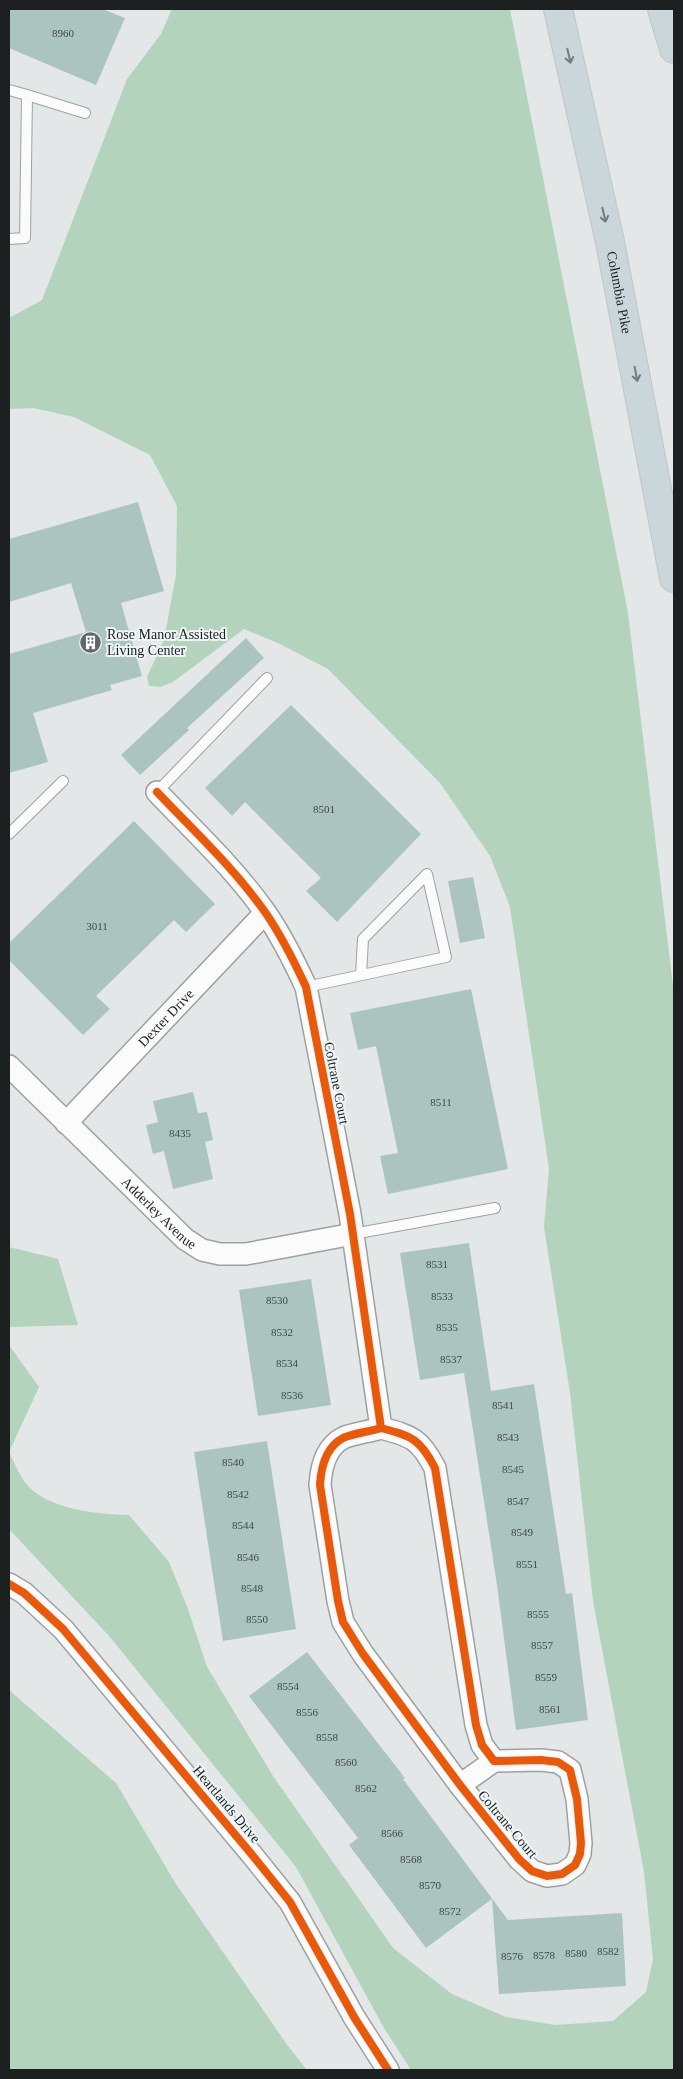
<svg xmlns="http://www.w3.org/2000/svg" width="683" height="2079" font-family="Georgia,serif">
<rect width="100%" height="100%" fill="#e3e7e7"/>
<g fill="#b4d3bd">
<path d="M172,9h338l118,604 46,381v1076h-263l-27,-42 -88,-161 -186,-230 -101,-108v-184l30,42 -30,65c5,10 11,25 19,34 23,24 69,28 101,29l40,47 19,47 19,58 66,109 120,172 59,46 54,23 49,8 58,-4 33,-29 7,-33 -9,-87 -51,-271 -23,-208 -26,-166 5,-58 -39,-262 -20,-51 -50,-73 -112,-114 -50,-26 -34,-14 -71,53 -13,5 -11,-1 -2,-9 17,-37 12,-65 1,-69 -27,-51 -76,-38 -41,-9 -24,1v-91l33,-18 85,-221 34,-45z"/>
<polygon points="9,1247 58,1259 78,1325 9,1327"/>
<polygon points="9,1690 116,1783 176,1884 288,2046 307,2070 9,2070"/>
</g>
<g fill="#acc4bf">
<polygon points="9,9 102,9 125,18 96,85 9,48"/>
<polygon points="138,502 164,591 121,603 142,676 110,685 112,690 33,713 48,762 9,773 9,654 86,632 71,583 9,602 9,539"/>
<polygon points="246,638 264,658 187,728 189,730 140,775 121,755"/>
<polygon points="291,705 421,834 337,922 306,891 321,878 245,802 232,816 205,788"/>
<polygon points="134,821 215,904 186,932 174,920 96,996 110,1009 83,1035 9,960 9,943"/>
<polygon points="473,877 485,938 460,943 448,881"/>
<polygon points="471,989 508,1169 388,1194 380,1156 398,1153 376,1046 358,1050 350,1013"/>
<polygon points="193,1092 198,1113 207,1112 213,1140 205,1142 213,1179 173,1189 164,1151 153,1154 146,1125 158,1122 153,1101"/>
<polygon points="469,1243 491,1391 534,1384 566,1594 572,1593 588,1720 516,1730 497,1585 464,1373 420,1380 400,1253"/>
<polygon points="311,1279 331,1405 258,1416 239,1290"/>
<polygon points="267,1441 296,1629 223,1641 194,1452"/>
<polygon points="307,1652 405,1778 403,1779 508,1920 622,1913 626,1986 499,1994 492,1899 426,1948 349,1845 358,1838 249,1696"/>
</g>
<g fill="none" stroke-linecap="round" stroke-linejoin="round">
<defs>
<g id="lane">
<polyline points="9,90 27,95"/>
<polyline points="9,239 25,238 27,95 85,113"/>
<polyline points="157,792 267,678"/>
<polyline points="9,834 63,781"/>
<polyline points="306,987 446,957 427,874 363,939 361,975"/>
<polyline points="353,1234 495,1208"/>
</g>
<g id="street">
<path d="M157,792c37,39 77,76 108,120 16,23 29,49 41,75l44,227 31,214c31,8 39,11 54,40l41,257 6,20 12,16 47,-1 17,2 12,8 7,29 4,44 -1,11 -5,11 -13,9 -15,2 -15,-5 -13,-12 -59,-74 -97,-131 -20,-32 -5,-21 -18,-116c1,-18 6,-38 23,-47 11,-5 26,-6 38,-10"/>
<path id="s1" d="M9,1066l176,173 17,11 18,4h26l107,-20"/>
<path id="s2" d="M66,1123l199,-210"/>
<polyline points="9,1584 24,1593 63,1629 253,1856 290,1902 354,2017 388,2070"/>
<polyline points="460,1785 494,1761"/>
</g>
<g id="highway">
<path id="s3" d="M558,9l52,233 64,336"/>
<polyline points="662,9 674,49"/>
</g>
</defs>
<use href="#lane" stroke="#9ea1a2" stroke-width="12"/>
<use href="#street" stroke="#9ea1a2" stroke-width="24"/>
<use href="#highway" stroke="#c3c5c5" stroke-width="30"/>
<use href="#lane" stroke="#fbfbfb" stroke-width="10"/>
<use href="#street" stroke="#fbfbfb" stroke-width="21"/>
<use href="#highway" stroke="#c9d6da" stroke-width="28"/>
<defs>
<g id="cycleway">
<path d="M157,792c37,39 77,76 108,120 16,23 29,49 41,75l44,227 31,214c31,8 39,11 54,40l41,257 6,20 12,16 47,-1 17,2 12,8 7,29 4,44 -1,11 -5,11 -13,9 -15,2 -15,-5 -13,-12 -59,-74 -97,-131 -20,-32 -5,-21 -18,-116c1,-18 6,-38 23,-47 11,-5 26,-6 38,-10"/>
<polyline points="9,1584 24,1593 63,1629 253,1856 290,1902 354,2017 388,2070"/>
</g>
</defs>
<use href="#cycleway" stroke="#eef5f6" stroke-width="11"/>
<use href="#cycleway" stroke="#e8590c" stroke-width="8"/>
</g>
<defs><path id="oneway-shaft" d="M-6 0H5M1.5-3L5.5 0L1.5 3" fill="none" stroke-width="1.6" stroke-linecap="round" stroke-linejoin="round" transform="scale(1.25)"/></defs>
<g stroke="#737b7d">
<use href="#oneway-shaft" transform="translate(569 56) rotate(77)"/>
<use href="#oneway-shaft" transform="translate(604 215) rotate(77)"/>
<use href="#oneway-shaft" transform="translate(636 374) rotate(79)"/>
</g>
<defs>
<symbol id="building-disc" viewBox="-11 -11 22 22"><circle r="9.5" fill="#626666" stroke="#eef5f6"/><path d="M-4-6H4V6H1V3H-1V6H-4ZM-2.5-4.3h1.7v1.8h-1.7ZM.8-4.3h1.7v1.8H.8ZM-2.5-1h1.7V.8h-1.7ZM.8-1h1.7V.8H.8Z" fill="#fff"/></symbol>
</defs>
<g fill-rule="evenodd">
<use href="#building-disc" x="78" y="630" width="25" height="25"/>
</g>
<g text-anchor="middle" stroke-width="4" stroke-linejoin="round" paint-order="stroke">
<g font-size="11" fill="#414948">
<text x="63" y="37">8960</text>
<text x="324" y="813">8501</text>
<text x="97" y="930">3011</text>
<text x="441" y="1106">8511</text>
<text x="180" y="1137">8435</text>
<text x="437" y="1268">8531</text>
<text x="442" y="1300">8533</text>
<text x="277" y="1304">8530</text>
<text x="447" y="1331">8535</text>
<text x="282" y="1336">8532</text>
<text x="451" y="1363">8537</text>
<text x="287" y="1367">8534</text>
<text x="292" y="1399">8536</text>
<text x="503" y="1409">8541</text>
<text x="508" y="1441">8543</text>
<text x="233" y="1466">8540</text>
<text x="513" y="1473">8545</text>
<text x="238" y="1498">8542</text>
<text x="518" y="1505">8547</text>
<text x="243" y="1529">8544</text>
<text x="522" y="1536">8549</text>
<text x="248" y="1561">8546</text>
<text x="527" y="1568">8551</text>
<text x="252" y="1592">8548</text>
<text x="538" y="1618">8555</text>
<text x="257" y="1623">8550</text>
<text x="542" y="1649">8557</text>
<text x="546" y="1681">8559</text>
<text x="288" y="1690">8554</text>
<text x="550" y="1713">8561</text>
<text x="307" y="1716">8556</text>
<text x="327" y="1741">8558</text>
<text x="346" y="1766">8560</text>
<text x="366" y="1792">8562</text>
<text x="392" y="1837">8566</text>
<text x="411" y="1863">8568</text>
<text x="430" y="1889">8570</text>
<text x="450" y="1915">8572</text>
<text x="608" y="1955">8582</text>
<text x="576" y="1957">8580</text>
<text x="544" y="1959">8578</text>
<text x="512" y="1960">8576</text>
</g>
<g font-size="14" fill="#1d2020" stroke="#eef5f6">
<text dy="5" stroke="none"><textPath href="#s3" startOffset="290">Columbia Pike</textPath></text>
<text dy="5" stroke="none"><textPath href="#s2" startOffset="145">Dexter Drive</textPath></text>
<text transform="translate(337 1083) rotate(79)" y="5">Coltrane Court</text>
<text dy="5" stroke="none"><textPath href="#s1" startOffset="210">Adderley Avenue</textPath></text>
<text transform="translate(227 1804) rotate(50)" y="5">Heartlands Drive</text>
<text transform="translate(508 1824) rotate(50)" y="5">Coltrane Court</text>
</g>
<g font-size="14" fill="#1d2020" stroke="#eef5f6" text-anchor="start">
<text x="107" y="639">Rose Manor Assisted<tspan x="107" dy="16">Living Center</tspan></text>
</g>
</g>
<rect width="683" height="2079" fill="none" stroke="#1d2020" stroke-width="20"/>
</svg>
